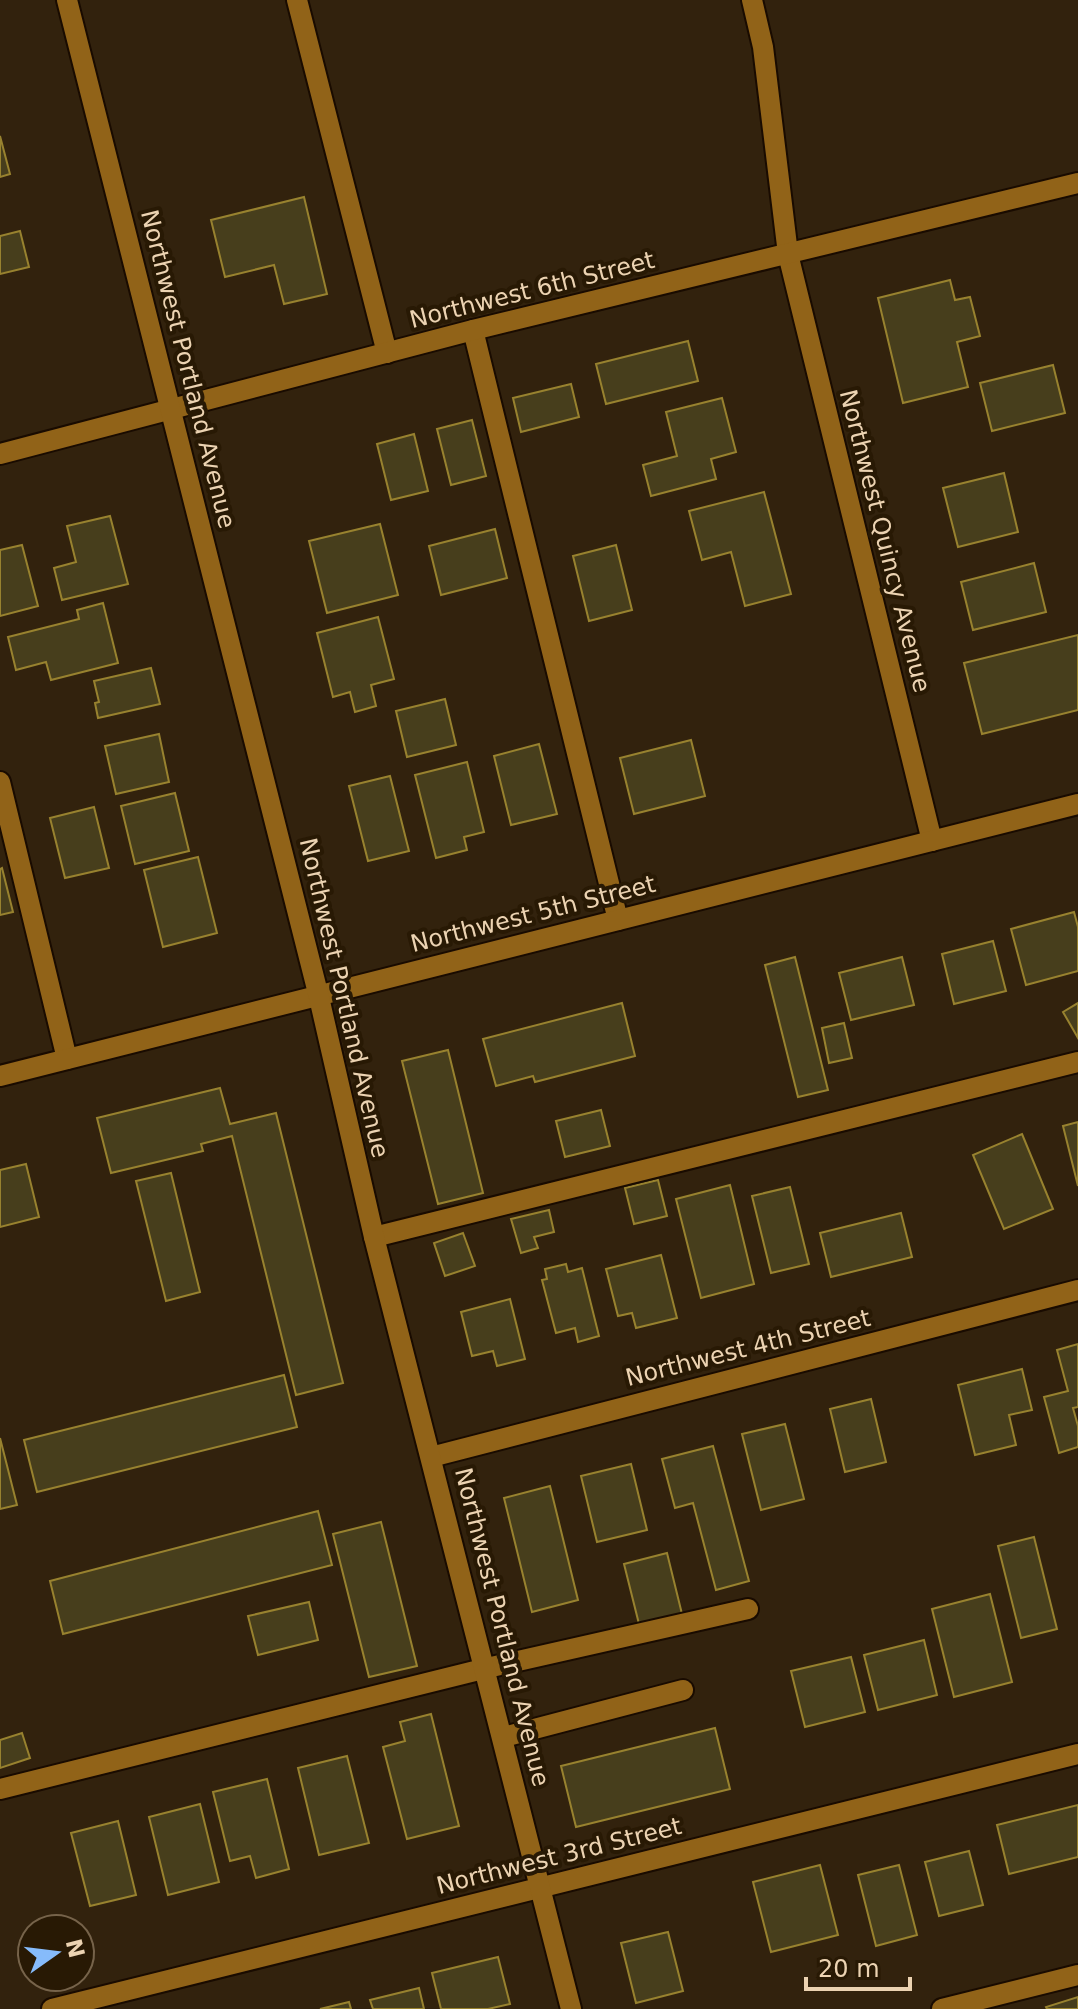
<svg xmlns="http://www.w3.org/2000/svg" width="1078" height="2009" font-family="'DejaVu Sans',sans-serif">
<rect width="100%" height="100%" fill="#32220d"/>
<g fill="#473e1c" stroke="#98822f" stroke-width="2">
<polygon points="0,136 10,174 0,177"/>
<polygon points="304,197 327,294 284,304 274,265 225,277 211,220"/>
<polygon points="20,231 29,267 0,274 0,236"/>
<polygon points="950,280 955,300 970,297 980,336 957,342 968,387 903,403 878,298"/>
<polygon points="688,341 698,381 606,404 596,364"/>
<polygon points="1053,365 1065,413 992,431 980,383"/>
<polygon points="571,384 579,417 521,432 513,398"/>
<polygon points="722,398 736,452 711,459 716,479 651,496 643,465 677,456 666,412"/>
<polygon points="472,420 486,476 451,485 437,429"/>
<polygon points="414,434 428,491 391,500 377,444"/>
<polygon points="1004,473 1018,532 958,547 943,488"/>
<polygon points="764,492 791,594 745,606 731,552 702,560 689,511"/>
<polygon points="110,516 128,584 62,600 54,568 76,562 67,526"/>
<polygon points="380,524 398,595 327,613 309,541"/>
<polygon points="495,529 507,578 441,595 429,546"/>
<polygon points="22,545 38,606 0,616 0,550"/>
<polygon points="616,545 632,610 589,621 573,556"/>
<polygon points="1034,563 1046,612 973,630 961,582"/>
<polygon points="103,603 118,663 51,680 46,662 16,670 8,637 79,619 77,610"/>
<polygon points="378,617 394,679 371,685 376,706 355,712 350,692 333,697 317,633"/>
<polygon points="1078,635 1078,710 982,734 964,663"/>
<polygon points="151,668 160,704 98,718 95,703 99,702 94,681"/>
<polygon points="445,699 456,745 407,757 396,711"/>
<polygon points="159,734 169,782 116,794 105,746"/>
<polygon points="691,740 705,796 634,814 620,758"/>
<polygon points="539,744 557,814 511,825 494,756"/>
<polygon points="467,762 484,832 464,837 467,850 436,858 415,775"/>
<polygon points="390,776 409,851 368,861 349,786"/>
<polygon points="175,793 189,851 135,864 121,806"/>
<polygon points="94,807 109,868 65,878 50,818"/>
<polygon points="198,857 217,933 163,947 144,870"/>
<polygon points="2,868 13,912 0,915 0,869"/>
<polygon points="1074,912 1078,927 1078,971 1026,985 1011,929"/>
<polygon points="993,941 1006,991 954,1004 942,954"/>
<polygon points="795,957 828,1090 798,1097 765,965"/>
<polygon points="902,957 914,1005 851,1020 839,973"/>
<polygon points="622,1003 635,1056 535,1082 533,1076 496,1086 483,1039"/>
<polygon points="1078,1003 1078,1038 1063,1012"/>
<polygon points="844,1023 852,1058 829,1063 822,1028"/>
<polygon points="448,1050 483,1193 438,1204 402,1061"/>
<polygon points="220,1088 230,1124 276,1113 343,1383 296,1395 232,1136 201,1144 203,1151 111,1173 97,1118"/>
<polygon points="601,1110 610,1146 565,1157 556,1121"/>
<polygon points="1078,1122 1078,1186 1063,1126"/>
<polygon points="1022,1134 1053,1209 1004,1229 973,1155"/>
<polygon points="26,1164 39,1217 0,1227 0,1170"/>
<polygon points="171,1173 200,1292 166,1301 136,1181"/>
<polygon points="658,1180 667,1216 634,1224 625,1188"/>
<polygon points="730,1185 754,1284 701,1298 676,1199"/>
<polygon points="790,1187 809,1264 771,1273 752,1196"/>
<polygon points="549,1210 554,1232 534,1237 538,1248 521,1253 511,1219"/>
<polygon points="901,1213 912,1257 831,1277 820,1233"/>
<polygon points="463,1233 475,1266 445,1276 434,1243"/>
<polygon points="661,1255 677,1318 636,1328 632,1313 618,1316 606,1269"/>
<polygon points="566,1264 568,1272 582,1268 599,1336 578,1342 575,1328 556,1333 542,1280 547,1279 545,1269"/>
<polygon points="510,1299 525,1359 497,1366 493,1351 472,1356 461,1312"/>
<polygon points="1078,1344 1078,1407 1073,1408 1078,1426 1078,1447 1059,1453 1044,1397 1068,1391 1057,1350"/>
<polygon points="1022,1369 1032,1410 1009,1415 1016,1445 975,1455 958,1385"/>
<polygon points="284,1375 297,1427 37,1492 24,1440"/>
<polygon points="871,1399 886,1462 845,1472 830,1409"/>
<polygon points="785,1424 804,1499 761,1510 742,1434"/>
<polygon points="0,1438 17,1505 0,1509"/>
<polygon points="713,1446 749,1581 716,1590 693,1503 675,1508 662,1459"/>
<polygon points="631,1464 647,1530 597,1542 581,1476"/>
<polygon points="550,1486 578,1600 532,1612 504,1498"/>
<polygon points="318,1511 332,1565 63,1634 50,1581"/>
<polygon points="381,1522 417,1666 369,1677 333,1534"/>
<polygon points="1034,1537 1057,1629 1021,1638 998,1546"/>
<polygon points="667,1553 682,1614 639,1624 624,1564"/>
<polygon points="990,1594 1012,1682 954,1697 932,1609"/>
<polygon points="309,1602 318,1640 258,1655 248,1616"/>
<polygon points="924,1640 937,1695 878,1710 864,1655"/>
<polygon points="851,1657 865,1712 805,1727 791,1671"/>
<polygon points="431,1714 459,1826 407,1839 383,1747 405,1741 400,1722"/>
<polygon points="715,1728 730,1789 576,1827 561,1766"/>
<polygon points="22,1733 30,1758 0,1768 0,1740"/>
<polygon points="347,1756 369,1843 319,1855 298,1768"/>
<polygon points="267,1779 289,1869 256,1878 250,1856 230,1861 213,1792"/>
<polygon points="200,1804 219,1882 168,1895 149,1817"/>
<polygon points="1078,1805 1078,1857 1009,1874 997,1825"/>
<polygon points="118,1821 136,1895 90,1906 71,1833"/>
<polygon points="969,1851 983,1905 939,1916 925,1862"/>
<polygon points="820,1865 838,1935 771,1952 753,1882"/>
<polygon points="899,1865 917,1935 876,1946 858,1875"/>
<polygon points="668,1932 683,1991 636,2003 621,1943"/>
<polygon points="498,1957 510,2004 488,2009 441,2009 432,1973"/>
<polygon points="419,1988 424,2009 373,2009 370,2000"/>
<polygon points="1078,1997 1078,2009 1047,2009 1046,2007"/>
<polygon points="349,2002 351,2009 320,2009"/>
</g>
<g fill="none" stroke-linecap="round" stroke-linejoin="round">
<defs>
<g id="lane">
<polyline points="297,0 387,353"/>
<polyline points="473,330 618,920"/>
<polyline points="0,782 67,1059"/>
<polyline points="374,1237 1078,1062"/>
<polyline points="504,1737 683,1690"/>
<polyline points="0,1789 487,1668 748,1609"/>
<polyline points="942,2009 1078,1975"/>
</g>
<g id="street">
<polyline points="752,0 763,47 788,254 932,841"/>
<polyline points="0,454 473,330 1078,183"/>
<polyline points="0,1076 1078,804"/>
<polyline points="431,1457 1078,1290"/>
<polyline points="52,2009 1078,1754"/>
</g>
<polyline id="secondary" points="67,0 318,993 374,1237 571,2009"/>
</defs>
<use href="#lane" stroke="#190b00" stroke-width="24"/>
<use href="#street" stroke="#190b00" stroke-width="24"/>
<use href="#secondary" stroke="#190b00" stroke-width="24"/>
<use href="#lane" stroke="#916318" stroke-width="20"/>
<use href="#street" stroke="#916318" stroke-width="20"/>
<use href="#secondary" stroke="#916318" stroke-width="20"/>
</g>
<g text-anchor="middle" stroke-width="8" stroke-linejoin="round" paint-order="stroke">
<g font-size="24" fill="#ecd3b2" stroke="#281904">
<text transform="translate(532 290) rotate(-14)" y="8">Northwest 6th Street</text>
<text transform="translate(188 369) rotate(76)" y="8">Northwest Portland Avenue</text>
<text transform="translate(885 541) rotate(76)" y="8">Northwest Quincy Avenue</text>
<text transform="translate(533 914) rotate(-14)" y="8">Northwest 5th Street</text>
<text transform="translate(344 998) rotate(77)" y="8">Northwest Portland Avenue</text>
<text transform="translate(748 1348) rotate(-14)" y="8">Northwest 4th Street</text>
<text transform="translate(502 1627) rotate(76)" y="8">Northwest Portland Avenue</text>
<text transform="translate(559 1856) rotate(-14)" y="8">Northwest 3rd Street</text>
</g>
</g>
<g transform="translate(56 1953) rotate(76)"><circle r="38" fill="#281904" stroke="#76634a" stroke-width="2"/>
<path d="M0-6L14 30L0 20L-14 30Z" fill="#86bbfb"/>
<text y="-12" font-size="22" font-weight="bold" text-anchor="middle" fill="#ecd3b2">N</text>
</g>
<path d="M806 1977v12h104v-12" fill="none" stroke="#ecd3b2" stroke-width="4"/>
<text x="818" y="1977" font-size="24" fill="#ecd3b2" stroke="#281904" stroke-width="6" paint-order="stroke">20 m</text>
</svg>
